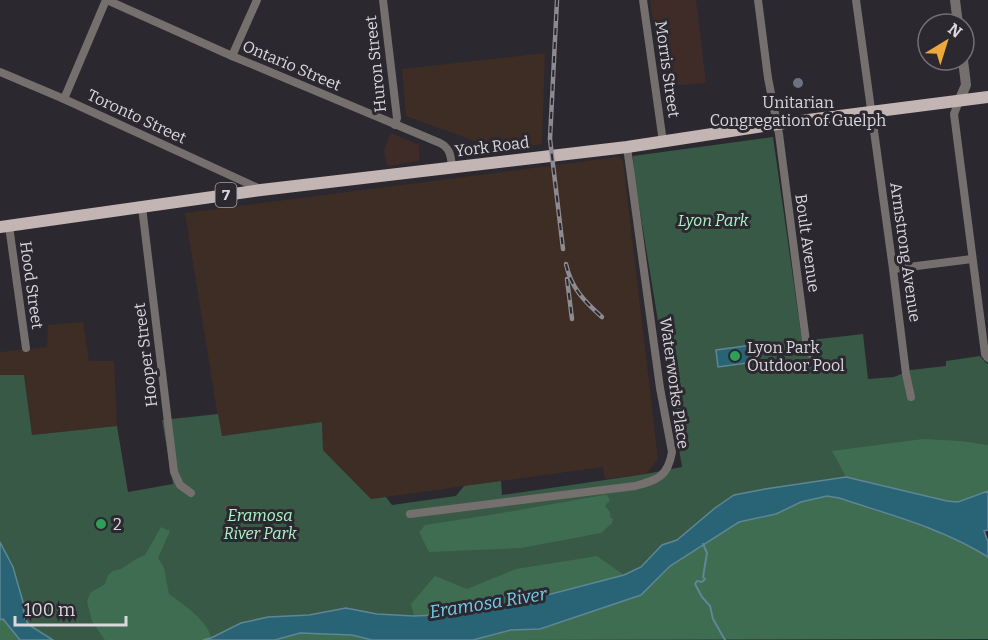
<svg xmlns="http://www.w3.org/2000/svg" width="988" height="640" font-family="Bitter,serif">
<rect width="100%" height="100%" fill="#2c2830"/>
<g fill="#3f2c28">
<polygon points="650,0 696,0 706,83 663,87"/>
<polygon points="391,133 419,145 419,161 387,166 384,150"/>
</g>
<g fill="#3e2d24">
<polygon points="545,53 542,144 502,151 406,116 402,69"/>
<polygon points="619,157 623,161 658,459 646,474 605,479 603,467 371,499 323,450 322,422 221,436 185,213"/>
<polygon points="83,322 89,361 114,361 117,426 32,435 24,375 0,375 0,352 47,347 48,325"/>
</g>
<polygon fill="#375945" points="773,137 802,341 863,334 868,379 894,377 911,370 946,366 946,361 980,356 985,362 988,364 988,491 947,501 734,495 715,508 677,540 662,545 641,567 624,575 478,613 414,616 377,614 346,608 309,615 268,617 241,623 211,638 203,640 53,640 29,625 24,617 23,602 13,567 0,542 0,375 24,375 32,435 117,426 128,492 173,484 162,420 218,414 222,436 322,422 323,450 371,499 386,497 392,505 456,496 464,486 501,481 502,495 646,474 682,467 634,175 633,156"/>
<g fill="#3f6d52">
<polygon points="923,439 960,441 988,445 988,491 958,502 947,501 846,477 832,451"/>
<polygon points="604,495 607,495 610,500 605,506 610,512 610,517 613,519 612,523 601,533 521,548 429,552 419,532 425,525 496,514"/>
<path d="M827,496l12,2c51,17 103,30 149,59v82l-515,1 38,-10 29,-1 101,-34 29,-29 69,-44 37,-8 25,-12z"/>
<path d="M161,527l9,4 -12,27 6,10 5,26c13,9 40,28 42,44l-8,2h-98l-13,-19 -5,-19 3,-9 15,-9 3,-9 5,-4 8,-2 15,-10 9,-4z"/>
<polygon points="597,556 624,575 478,613 414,616 411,604 435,576 467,589 516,569"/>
<polygon points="3,618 20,640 0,640 0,620"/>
<polygon points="300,633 352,635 372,640 275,640"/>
</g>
<g fill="#296476" stroke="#5e8695" stroke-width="1.5">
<polygon points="752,345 754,362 718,367 716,350"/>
<path d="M846,477l101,24 11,1 30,-11v39l-4,1 4,11v15c-46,-29 -98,-42 -149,-59l-12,-2 -26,6 -25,12 -37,8 -69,44 -29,29 -101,34 -29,1 -38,10h-101l-20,-5 -52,-2 -25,7h-72l8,-2 30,-15 27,-6 41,-2 37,-7 31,6 37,2 64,-3 146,-38 17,-8 21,-22 15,-5 38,-32 19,-13 31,-6z"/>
<polygon points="0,542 13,567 23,602 24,617 29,625 53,640 20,640 3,619 0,620"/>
</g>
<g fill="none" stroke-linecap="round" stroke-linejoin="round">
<polyline stroke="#5e8695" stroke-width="2" points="703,544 707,553 703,577 705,579 702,582 697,581 695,584 702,597 710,606 713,619 725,640"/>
<g stroke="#75706e" stroke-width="8">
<path d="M107,0l125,56 208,87c10,5 11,13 12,24"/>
<polyline points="383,0 397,118 395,125"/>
<polyline points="643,0 663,142"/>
<polyline points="758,0 768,78 779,134 807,349 818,361"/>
<polyline points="856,0 893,269 906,374 911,397"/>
<polyline points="232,56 257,0"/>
<polyline points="0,72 64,99 260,189"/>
<polyline points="64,99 106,0"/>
<polyline points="959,101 954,114 985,354 988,358"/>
<polyline points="142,207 174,472 180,485 191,493"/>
<polyline points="9,226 26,348"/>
<polyline points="893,269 972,259"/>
<path d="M410,514l225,-28c22,-6 33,-9 37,-34l-12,-64 -33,-241"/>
</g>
<g stroke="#75706e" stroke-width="10">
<polyline points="955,0 958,24"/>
<polyline points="959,101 966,85 963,60"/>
</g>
<polyline stroke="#c2b5b3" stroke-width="12" points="0,227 261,190 627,147 777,124 988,97"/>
<defs>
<g id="rail">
<polyline points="557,0 550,139 563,249"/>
<path d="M566,264c5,24 19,38 36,53"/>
<polyline points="567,279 572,319"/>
</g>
</defs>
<use href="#rail" stroke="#8d8a91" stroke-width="4.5"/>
<use href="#rail" stroke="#2c2830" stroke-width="2" stroke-dasharray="7" stroke-linecap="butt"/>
</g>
<circle fill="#6b7280" stroke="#2c2830" stroke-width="2" cx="798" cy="83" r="6"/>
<g fill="#2e9e5b" stroke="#2c2830" stroke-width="2">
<circle cx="735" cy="356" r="6"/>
<circle cx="101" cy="524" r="6"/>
</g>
<g text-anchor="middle" stroke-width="6" stroke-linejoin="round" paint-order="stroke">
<rect fill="#2c2830" stroke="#a6a2a9" stroke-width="1.5" x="215.5" y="183" width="21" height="24" rx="4.5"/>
<g font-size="15" font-weight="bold" fill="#dad7dd">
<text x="226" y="200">7</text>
</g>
<g font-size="16" fill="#dad7dd" stroke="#2c2830">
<text transform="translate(375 64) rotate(-96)" y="6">Huron Street</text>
<text transform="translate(292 65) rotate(23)" y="6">Ontario Street</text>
<text transform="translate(668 69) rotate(82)" y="6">Morris Street</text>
<text transform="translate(137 116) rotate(25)" y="6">Toronto Street</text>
<text transform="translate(492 146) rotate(-7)" y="6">York Road</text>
<text transform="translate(808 243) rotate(82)" y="6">Boult Avenue</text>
<text transform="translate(906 252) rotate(82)" y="6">Armstrong Avenue</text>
<text transform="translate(32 285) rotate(82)" y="6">Hood Street</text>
<text transform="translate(145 355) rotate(-97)" y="6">Hooper Street</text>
<text transform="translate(675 383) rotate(82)" y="6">Waterworks Place</text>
</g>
<g font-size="16" fill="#dad7dd" stroke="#2c2830" text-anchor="start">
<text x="798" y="108" text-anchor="middle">Unitarian<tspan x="798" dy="18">Congregation of Guelph</tspan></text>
<text x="747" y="353">Lyon Park<tspan x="747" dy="18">Outdoor Pool</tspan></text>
<text x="113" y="530">2</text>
</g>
<g font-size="16" font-style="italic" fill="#acf7c9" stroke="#2c2830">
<text x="713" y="226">Lyon Park</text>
<text x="260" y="521">Eramosa<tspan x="260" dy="18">River Park</tspan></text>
</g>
<g font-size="18" font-style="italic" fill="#73cfec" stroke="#2c2830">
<text transform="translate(488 603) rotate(-9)" y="6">Eramosa River</text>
</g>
</g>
<g transform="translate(946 42) rotate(38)"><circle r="28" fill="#2c2830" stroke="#726e75" stroke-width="1.5"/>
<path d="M0-4.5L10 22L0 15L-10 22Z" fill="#eda83b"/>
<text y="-9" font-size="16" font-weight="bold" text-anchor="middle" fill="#dad7dd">N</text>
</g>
<path d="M15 616v9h111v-9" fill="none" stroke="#dad7dd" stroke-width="3"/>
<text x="24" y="616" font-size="18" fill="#dad7dd" stroke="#2c2830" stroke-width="4.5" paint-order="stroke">100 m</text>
</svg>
